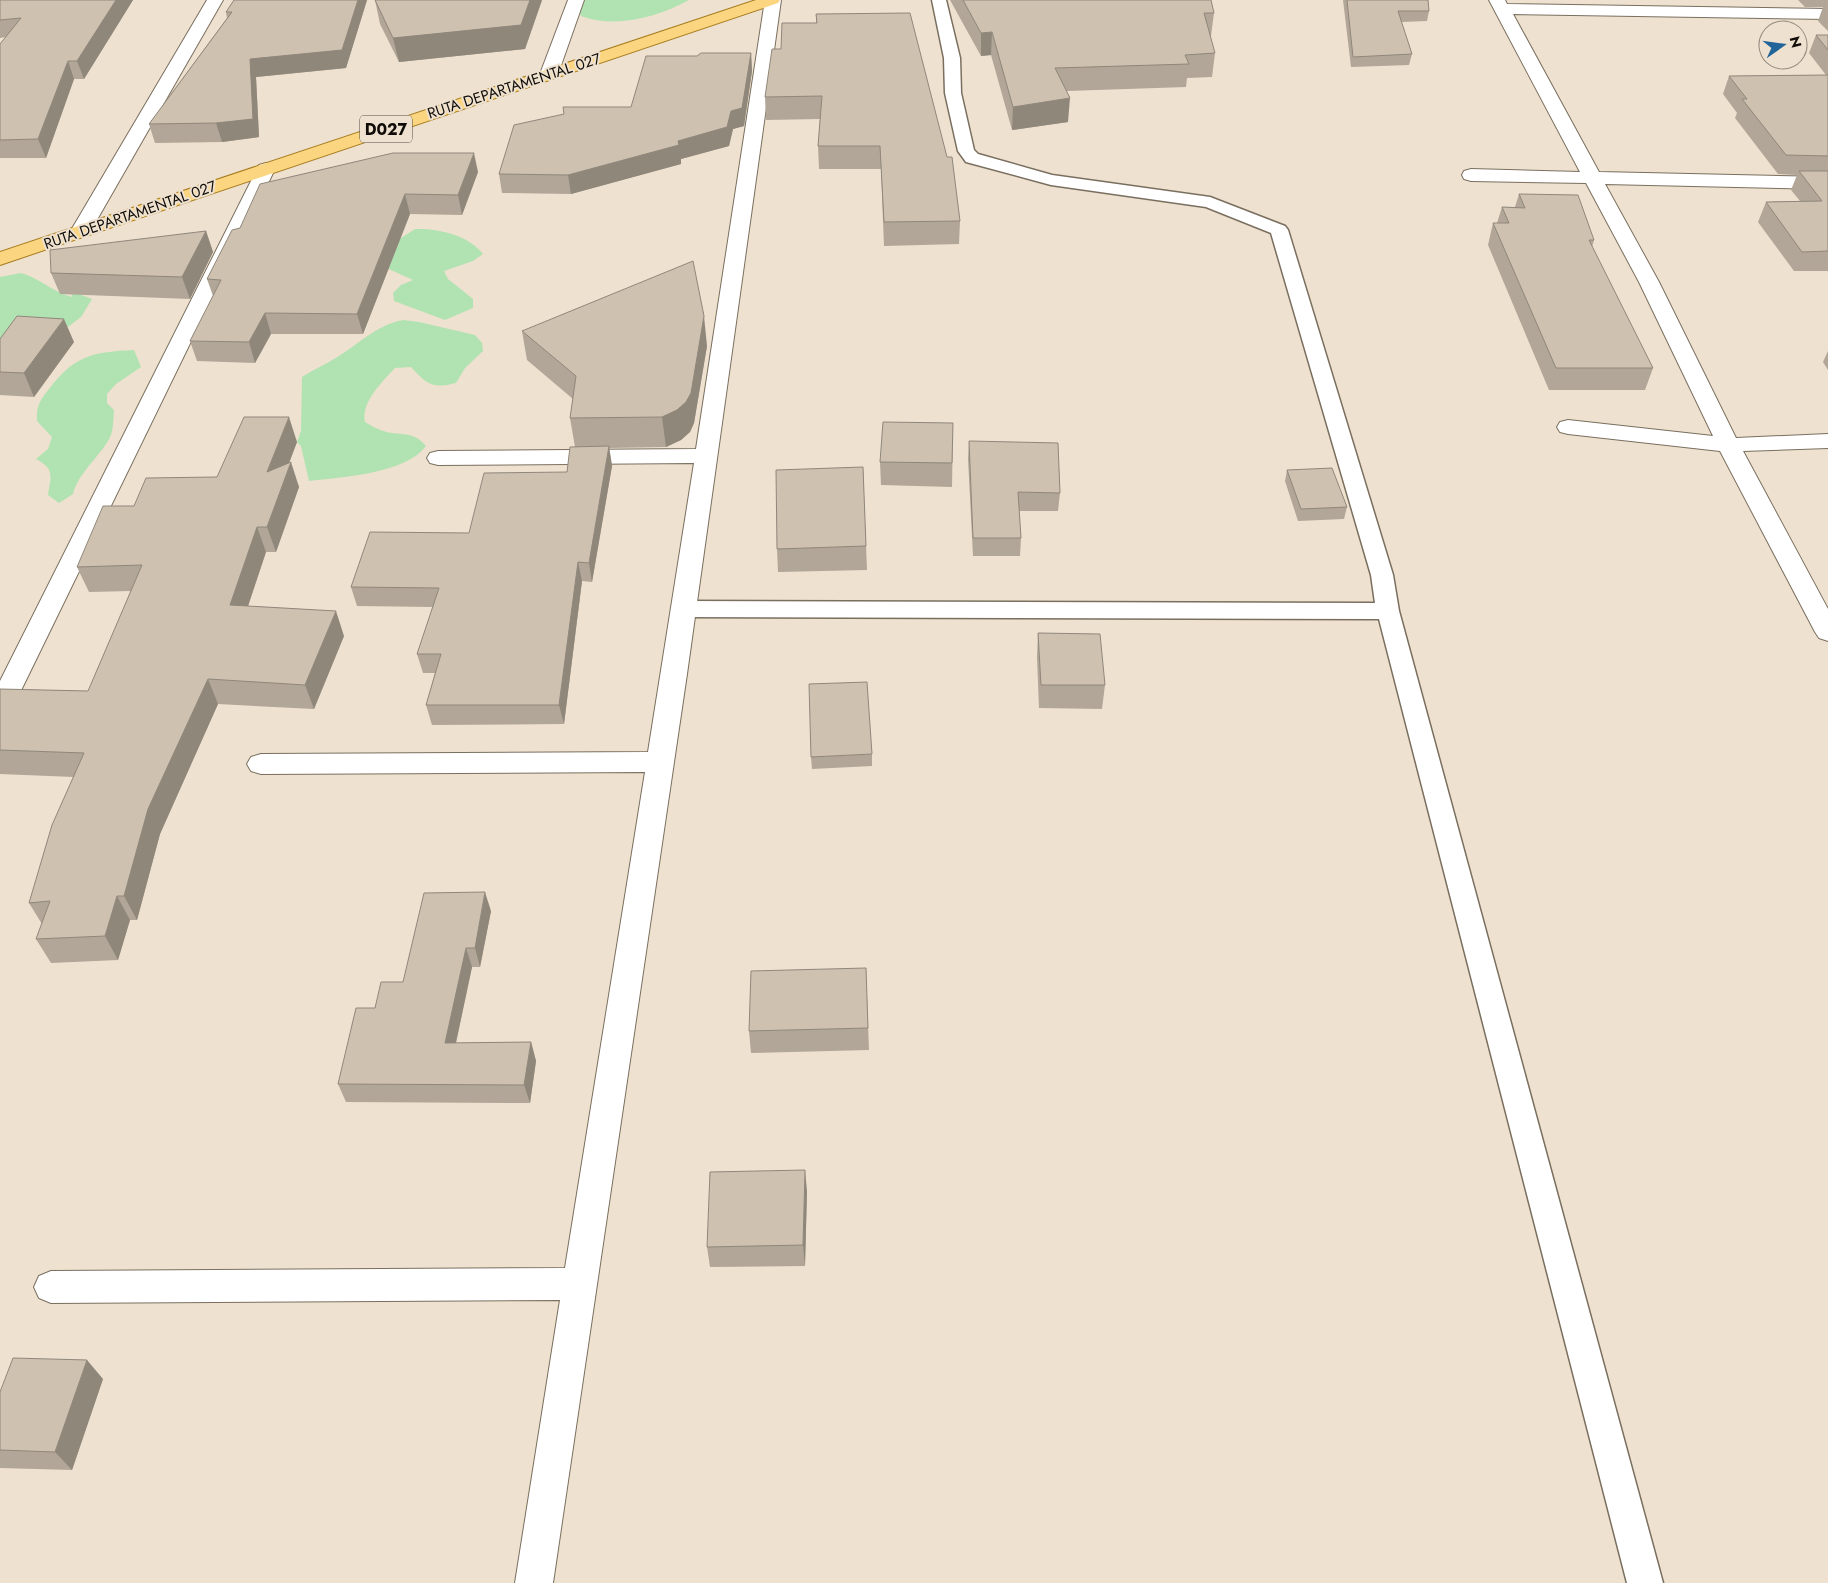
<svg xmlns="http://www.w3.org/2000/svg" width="1828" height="1583" font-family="Jost,sans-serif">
<rect width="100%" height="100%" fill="#eee1cf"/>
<g fill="#b1e3b2">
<path d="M576,0h113c-31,17 -73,29 -108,16z"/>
<path d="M415,229c22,-1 54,6 68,25l-10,7 -29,10 4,8 25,20v9l-28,12 -51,-19 -1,-8 8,-8 12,-5 -31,-14 13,-24z"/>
<path d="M21,273c19,5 31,19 51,24l-1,-6 21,8 -11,18 -21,16 -60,31v-87z"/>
<path d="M403,320l16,2 56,13 7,8 1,8 -18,17 -9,15c-23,6 -29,2 -45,-16l-16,1c-13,14 -34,34 -30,54 8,5 18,10 27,11 15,2 23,0 34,13 -21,28 -84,31 -117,35l-8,-35 -4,-4 4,-11 1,-54c12,-8 25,-13 37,-21 22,-14 38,-31 64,-36z"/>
<path d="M134,350l7,17 -25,17 -9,10v9l7,7c-1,11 0,22 -6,31 -11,18 -30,33 -35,53l-14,9 -11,-8c3,-19 7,-26 -12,-36l12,-10 4,-12 -15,-16c-1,-15 3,-21 12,-32 26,-34 44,-37 85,-39z"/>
</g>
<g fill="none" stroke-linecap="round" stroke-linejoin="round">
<defs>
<polygon id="lane" points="932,0 946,0 960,58 961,93 974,150 978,154 1052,175 1210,197 1285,226 1288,230 1393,575 1399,611 1663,1583 1627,1583 1379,619 684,617 676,614 673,609 676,604 684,601 1375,603 1371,575 1271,233 1206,207 1051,185 966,162 958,151 945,93 944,58"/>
<g id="street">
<polygon points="207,0 223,0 90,232 87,236 73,236 70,232"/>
<polygon points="568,0 584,0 558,74 555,78 543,78 540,74"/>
<polygon points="765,0 781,0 687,674 553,1583 515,1583 560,1300 51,1303 39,1298 34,1287 39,1276 51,1271 565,1268 645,772 261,774 251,771 247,764 251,757 261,754 648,752 694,463 438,465 430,463 427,458 430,453 438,451 696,449"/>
<polygon points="1489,0 1505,0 1507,4 1828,9 1828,19 1513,14 1599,172 1828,177 1828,189 1605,184 1659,282 1736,438 1828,434 1828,448 1743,451 1828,609 1828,641 1819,638 1815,632 1720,451 1568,434 1560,432 1557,427 1560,422 1568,420 1713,436 1639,282 1586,183 1471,181 1464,179 1462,175 1464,171 1471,169 1580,172"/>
<polygon points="266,163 273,165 275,169 13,707 9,714 0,716 0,681 257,169 259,165"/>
</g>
<polygon id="primary" points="756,0 780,0 778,3 0,265 0,252"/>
</defs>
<use href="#lane" stroke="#7a6f5f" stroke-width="3"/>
<use href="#street" stroke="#7a6f5f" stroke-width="2"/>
<use href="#primary" stroke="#a67c1e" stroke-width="2"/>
<use href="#lane" fill="#fff" fill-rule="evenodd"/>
<use href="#street" fill="#fff" fill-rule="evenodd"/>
<use href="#primary" fill="#fbd580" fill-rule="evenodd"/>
</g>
<g fill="#b1a697">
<polygon points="0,0 133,0 84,79 74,79 46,158 0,158 0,44 6,37 0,38"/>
<polygon points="234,0 367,0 346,68 256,77 259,137 222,142 155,143 149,124 227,18 226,12"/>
<polygon points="375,0 542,0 525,49 399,62 380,24"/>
<polygon points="950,0 1211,0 1214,13 1211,36 1210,36 1215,53 1212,77 1187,78 1186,87 1067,91 1068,122 1012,130 991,55 981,56"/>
<polygon points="1343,0 1428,0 1429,11 1427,21 1401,22 1412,54 1409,65 1351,67"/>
<polygon points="1798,0 1828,0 1828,31 1818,21 1823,7 1805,7"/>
<polygon points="816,14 960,221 959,244 884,246 881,169 819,169 818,146 820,119 766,120 765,97 781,49 816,23"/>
<polygon points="1816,35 1828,35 1828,271 1794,271 1758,222 1766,202 1800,201 1791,190 1797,175 1778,174 1735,118 1737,113 1723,94 1729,76 1826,75 1809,53"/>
<polygon points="751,53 752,71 744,126 733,129 729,146 681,159 681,164 571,194 502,193 499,174 564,114 631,107 697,56"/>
<polygon points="478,172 462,215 410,214 363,334 271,334 255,363 197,361 190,341 213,296 207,279 240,228"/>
<polygon points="1519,194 1594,240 1592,247 1653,368 1645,390 1549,390 1488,245 1493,223 1497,223 1502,207 1515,207"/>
<polygon points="206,231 213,252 190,299 60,294 51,273"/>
<polygon points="522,331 707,346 694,423 690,432 681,440 666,447 609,448 612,466 592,582 582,581 564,724 432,725 426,705 435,673 423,673 417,654 433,607 357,606 351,587 469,533 567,472 575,447 570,418 573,399 527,360"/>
<polygon points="0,339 74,342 34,397 0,395"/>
<polygon points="1828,351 1828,370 1823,362"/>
<polygon points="953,423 952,487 881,485 880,462"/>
<polygon points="969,441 1060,493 1058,511 1019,511 1021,538 1020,556 973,556 968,459"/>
<polygon points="297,442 289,463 299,487 276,552 266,552 248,606 344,636 314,709 218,704 160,834 137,920 130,920 118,960 51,963 36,939 42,924 29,903 74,777 0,774 0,689 88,691 131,591 89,592 77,567 134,506 217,477"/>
<polygon points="863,467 867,570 778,572 777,549"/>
<polygon points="1287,470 1347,507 1344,519 1298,521 1285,481"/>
<polygon points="1038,633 1105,685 1102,709 1039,708 1037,657"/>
<polygon points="872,754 872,766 812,769 811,757"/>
<polygon points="491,911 480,967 472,967 456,1043 531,1042 536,1061 530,1103 346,1102 338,1084 375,1008 403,982"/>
<polygon points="866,968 869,1050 751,1053 749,1031"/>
<polygon points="807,1191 805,1266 710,1267 707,1247"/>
<polygon points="103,1379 72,1470 0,1468 0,1392"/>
</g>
<g fill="#90877b">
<polygon points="116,0 133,0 84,79 77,61"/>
<polygon points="358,0 367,0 346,68 256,77 259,137 222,142 216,123 250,59"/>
<polygon points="530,0 542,0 525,49 399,62 393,38"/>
<polygon points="992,32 991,55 981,56 981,33"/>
<polygon points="751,53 752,71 744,126 733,129 729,146 681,159 681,164 571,194 568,175 678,141 731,111"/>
<polygon points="68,61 74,79 46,158 38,139"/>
<polygon points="1070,98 1068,122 1012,130 1013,107"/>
<polygon points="474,153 478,172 462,215 458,195"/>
<polygon points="405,194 410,214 363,334 357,314"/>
<polygon points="206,231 213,252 190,299 182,277"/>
<polygon points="265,313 271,334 255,363 249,342"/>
<polygon points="704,316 707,346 694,423 690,432 681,440 666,447 662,417"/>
<polygon points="64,319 74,342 34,397 24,373"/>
<polygon points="289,417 297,442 276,497 267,472"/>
<polygon points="609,446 612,466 592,582 589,563"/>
<polygon points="291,462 299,487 276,552 267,527"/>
<polygon points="257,527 266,552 240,630 230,605"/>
<polygon points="578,562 582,581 564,724 559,705"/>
<polygon points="336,611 344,636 314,709 305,685"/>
<polygon points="208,679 218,704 160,834 137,920 124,896 148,809"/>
<polygon points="485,892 491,911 480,967 475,948"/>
<polygon points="117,896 130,920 118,960 105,936"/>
<polygon points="466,948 472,967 452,1061 445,1043"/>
<polygon points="531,1042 536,1061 530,1103 524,1085"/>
<polygon points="805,1170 807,1191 805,1266 803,1245"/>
<polygon points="87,1360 103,1379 72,1470 55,1452"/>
</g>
<g fill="#cec1b0" stroke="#90877b">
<polygon points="0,0 116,0 77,61 68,61 38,139 0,140 0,44 21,18 0,20"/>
<polygon points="234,0 358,0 342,50 250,59 253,119 216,123 149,124 232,12 226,12"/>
<polygon points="375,0 530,0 521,25 393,38"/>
<polygon points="963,0 1211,0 1214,13 1204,13 1215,53 1185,55 1189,64 1055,68 1070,98 1013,107 992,32 981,33"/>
<polygon points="1347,0 1428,0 1429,11 1398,11 1412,54 1353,57"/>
<polygon points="910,13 947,157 952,157 960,221 884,222 880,146 818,146 822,96 765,97 772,49 781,49 782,23 817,23 816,14"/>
<polygon points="1816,35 1828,35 1828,50"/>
<polygon points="701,53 751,53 742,108 731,111 727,127 678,141 679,145 568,175 499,174 514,125 564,114 563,107 631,107 646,56 697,56"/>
<polygon points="1828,75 1828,156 1786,155 1742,99 1747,99 1729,76"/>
<polygon points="393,153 474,153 458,195 405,194 357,314 265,313 249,342 190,341 221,280 207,279 232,230 240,228 260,184"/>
<polygon points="1799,171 1828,171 1828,251 1802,252 1766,202 1822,201"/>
<polygon points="1519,194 1578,195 1594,240 1589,240 1653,368 1556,368 1493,223 1509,223 1502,207 1525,208"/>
<polygon points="206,231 182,277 51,273 50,250"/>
<polygon points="693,261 704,316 691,393 686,402 677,410 662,417 570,418 576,376 522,331"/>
<polygon points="17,316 64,319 24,373 0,372 0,339"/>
<polygon points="244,417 289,417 267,472 291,462 267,527 257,527 230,605 336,611 305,685 208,679 148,809 124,896 117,896 105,936 36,939 50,901 29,903 52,825 84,753 0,750 0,689 88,691 142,565 77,567 103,506 134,506 146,478 217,477"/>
<polygon points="883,422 953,423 952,463 880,462"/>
<polygon points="969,441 1058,443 1060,493 1018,492 1021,538 973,538"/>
<polygon points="609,446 589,563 578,562 559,705 426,705 441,654 417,654 439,588 351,587 370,532 469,533 484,473 567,472 570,447"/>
<polygon points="863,467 866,546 777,549 776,470"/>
<polygon points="1332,468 1347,507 1301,509 1287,470"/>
<polygon points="1038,633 1100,634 1105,685 1041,685"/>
<polygon points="867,682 872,754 811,757 809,684"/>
<polygon points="485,892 475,948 466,948 445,1043 531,1042 524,1085 338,1084 356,1008 375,1008 381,982 403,982 424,893"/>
<polygon points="866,968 868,1028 749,1031 751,971"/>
<polygon points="805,1170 803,1245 707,1247 710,1172"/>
<polygon points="13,1358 87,1360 55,1452 0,1450 0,1392"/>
</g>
<g text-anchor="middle" stroke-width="4" stroke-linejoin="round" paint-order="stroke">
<g font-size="15" fill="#0f0b06" stroke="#eee1cf">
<text transform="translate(514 86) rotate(-18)" y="5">RUTA DEPARTAMENTAL 027</text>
<text transform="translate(130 215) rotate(-19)" y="5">RUTA DEPARTAMENTAL 027</text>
</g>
<rect fill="#eee1cf" stroke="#524b42" stroke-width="1" x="360" y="115.5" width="52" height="27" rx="4"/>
<g font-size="16" font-weight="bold" fill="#0f0b06">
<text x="386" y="135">D027</text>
</g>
</g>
<g transform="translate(1783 45) rotate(76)"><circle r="24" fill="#eee1cf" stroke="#958b7f"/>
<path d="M0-4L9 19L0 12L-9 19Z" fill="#206499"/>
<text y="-8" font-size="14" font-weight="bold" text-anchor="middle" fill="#0f0b06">N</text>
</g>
</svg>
